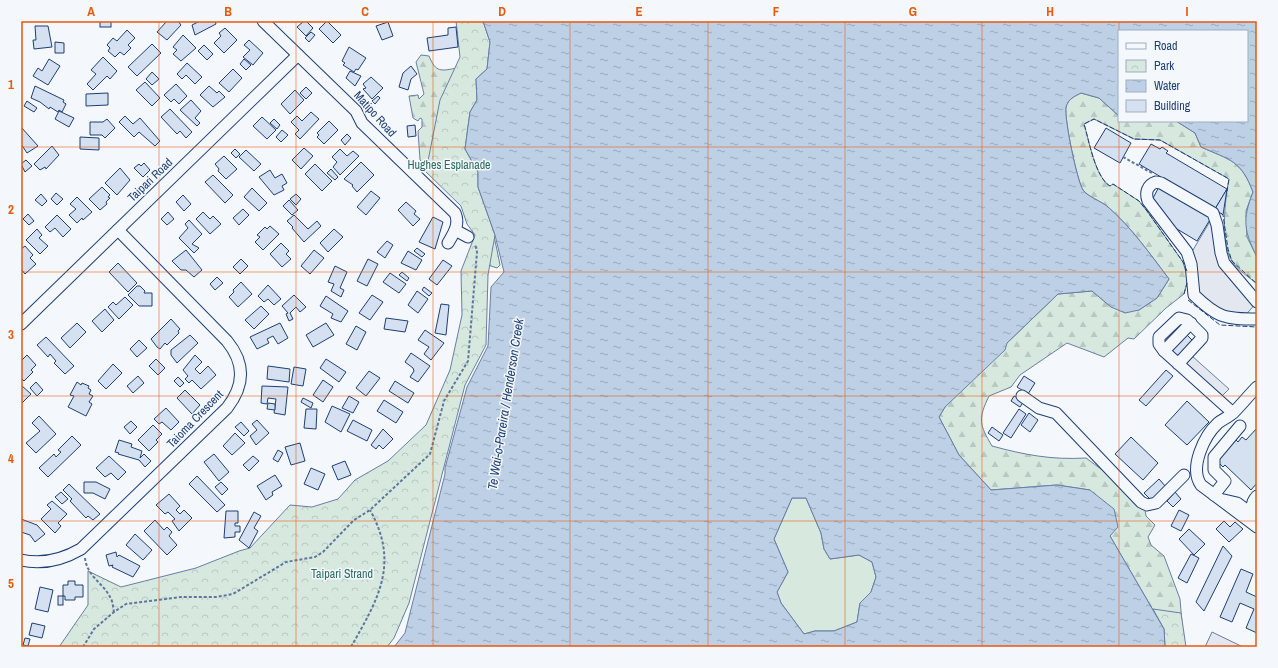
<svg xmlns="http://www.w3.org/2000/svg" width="1278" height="668" font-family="'Archivo Narrow',sans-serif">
<defs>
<pattern id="forest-firs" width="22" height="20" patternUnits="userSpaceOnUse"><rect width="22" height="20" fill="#d7e8df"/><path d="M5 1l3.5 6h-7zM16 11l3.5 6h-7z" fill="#b8c8c3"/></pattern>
<pattern id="park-crowns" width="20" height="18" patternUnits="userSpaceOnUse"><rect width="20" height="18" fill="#d7e8df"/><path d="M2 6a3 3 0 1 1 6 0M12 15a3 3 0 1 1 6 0" fill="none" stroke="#b8c8c3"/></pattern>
<pattern id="water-ripples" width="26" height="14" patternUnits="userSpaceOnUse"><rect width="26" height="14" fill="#bed0e5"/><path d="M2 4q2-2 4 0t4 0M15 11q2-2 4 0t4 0" fill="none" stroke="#9aaabe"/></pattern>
</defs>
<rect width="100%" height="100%" fill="#f4f7fb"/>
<polygon fill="#d7e8df" stroke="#687fa3" points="792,498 806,498 821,533 824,549 830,559 859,555 872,562 876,577 871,592 860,603 857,622 834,631 815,631 804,634 781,603 777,592 788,572 774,539"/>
<g fill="url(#forest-firs)" stroke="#687fa3">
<path d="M421,55l8,1c7,17 12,15 28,12l40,182 3,15 -3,3 -9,-3 -12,-33 -14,-28 -42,-44 -2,-29 4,-4v-8l-2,-1 -2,3 -5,-3 -4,-22 9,-1 1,4 5,-5 -8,-32z"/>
<path d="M1081,93l18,5 20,18v5h57l19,12 6,14c29,13 40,13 52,45l-7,19 1,26 10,20v27c-8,-7 -20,-14 -25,-23 -12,-19 -7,-62 -3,-82l-69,-39 -26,-1 -40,-20 -10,5c5,16 11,53 26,62l3,-2 26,17 8,10 36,51 5,17 -4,15 -18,14 -32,31 -6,-1 -24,19 -37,-14 -47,32 -9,12 -22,9c-11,23 -10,28 3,50 33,9 60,14 94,12l38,28 20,18 2,12 9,9 -7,12 3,8 13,11 16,43 4,48 -20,-18 -54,-93 -20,-46 -33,-5 -66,5 -32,-35 -20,-38 6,-10 62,-64 51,-49 34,-3 19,16 28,3 18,-12 12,-19c-19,-25 -37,-51 -61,-72 -7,-6 -20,-10 -25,-17 -6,-9 -19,-72 -17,-83 2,-8 9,-11 15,-14z"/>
</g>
<g fill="url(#park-crowns)" stroke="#687fa3">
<polygon points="456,21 483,21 490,42 487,69 476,79 477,100 470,112 465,149 478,172 478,187 495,235 488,275 486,345 465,385 409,603 394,638 387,647 59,647 88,605 88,571 121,587 196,568 239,551 250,548 290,505 312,507 338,499 355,480 388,461 426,425 450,370 462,315 461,271 475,235 467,224 461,206 423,169 428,161 440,100 460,57"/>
<polygon points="1153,609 1181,613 1186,647 1165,647 1164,629"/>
</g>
<g fill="#e3e8f0" stroke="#687fa3">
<polygon points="1215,213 1224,259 1257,302 1243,318 1197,301 1187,260"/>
<polygon points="1192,356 1229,389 1222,396 1185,363"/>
<polygon points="1212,632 1243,647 1205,647"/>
</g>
<path fill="url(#water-ripples)" stroke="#687fa3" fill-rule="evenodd" d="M483,21h774v236c-13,-26 -15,-37 -4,-65 -12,-32 -23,-32 -52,-45l-6,-14 -19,-12h71v-90h-128v85l-20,-18 -18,-5c-6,3 -13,6 -15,14 -2,11 11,74 17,83 5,7 18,11 25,17 24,21 42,47 61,72l-12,19 -18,12 -14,3 -14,-6 -19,-16 -34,3 -51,49 -2,7 -60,57 -6,10 20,38 32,35 66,-5 33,5 24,19 4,18 -8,9 54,93 1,18h-771l11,-14 40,-159v-6l22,-81 21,-41 3,-59 13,-15 -9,-37 -17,-48v-15l-13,-23 5,-37 7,-12 -1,-21 11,-10 3,-27zM792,498h14l15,35 3,16 6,10 29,-4 13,7 4,15 -5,15 -11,11 -3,19 -23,9h-19l-11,3 -23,-31 -4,-11 11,-20 -14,-33z"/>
<g fill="#d5e0f0" stroke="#1d3f73">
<rect x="100" y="21" width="11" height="6"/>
<polygon points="167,21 178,21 181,25 167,40 157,32"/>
<polygon points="200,21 215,21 216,24 195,35 192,25"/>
<polygon points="304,21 306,21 313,28 306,36 297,27"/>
<polygon points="327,21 341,35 333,43 319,29"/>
<polygon points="388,22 393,36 382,40 376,26"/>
<polygon points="35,26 48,26 52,47 34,49 33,40 36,40"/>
<polygon points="456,27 458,47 429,51 427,38 448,35 448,28"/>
<polygon points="225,28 237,40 224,53 214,43 221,36 219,33"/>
<polygon points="127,30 135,38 128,45 131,48 124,55 120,52 115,57 108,51 110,48 107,45 113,38 117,41"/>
<polygon points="311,32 315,35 309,42 305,38"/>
<polygon points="183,35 196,48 181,61 173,54 177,50 173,47"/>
<polygon points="249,40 263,53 253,65 243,57 250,50 244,45"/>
<polygon points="55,42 64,43 64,53 55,53"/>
<polygon points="152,44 161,53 137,76 128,67"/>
<polygon points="204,45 213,54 207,60 198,51"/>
<polygon points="349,47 366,58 358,70 356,69 354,72 343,65 345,63 342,61"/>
<polygon points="103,57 117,71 110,79 107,76 93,90 87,84 96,74 91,70"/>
<polygon points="49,59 60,66 48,85 33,76 38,68 42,71"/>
<polygon points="244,59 251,65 246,70 240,64"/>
<polygon points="187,63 202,77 195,84 186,75 182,79 177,74"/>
<polygon points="411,66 417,74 411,79 408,90 399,87 403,73"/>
<polygon points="233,69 242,78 229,92 219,83"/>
<polygon points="350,71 361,76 355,86 346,78"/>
<polygon points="152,72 159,79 152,85 146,79"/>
<polygon points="371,77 383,88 372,99 363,89 366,88 363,84"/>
<polygon points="145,82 160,98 152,106 136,90"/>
<polygon points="176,84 187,96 179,104 174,99 171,102 164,95"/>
<polygon points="35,86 64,100 63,102 66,104 62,112 59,110 58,112 50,107 49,109 40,102 31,98"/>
<polygon points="209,86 217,93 219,91 225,97 213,107 200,95"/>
<polygon points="306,87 312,93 306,99 300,93"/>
<polygon points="295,90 304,100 290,114 281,104"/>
<polygon points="108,93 108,105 86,106 86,94"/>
<polygon points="378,96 380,98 375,104 372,101"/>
<polygon points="191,100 201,111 195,118 200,123 197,126 180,110"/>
<polygon points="27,101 37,108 34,112 24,106"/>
<polygon points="170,109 192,132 186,138 180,131 177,134 161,117"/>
<polygon points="59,111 74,118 69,127 55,119"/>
<polygon points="311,112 319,119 300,139 295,134 299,130 291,122 297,116 302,121"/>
<polygon points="125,116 133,124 140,118 160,141 155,146 139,132 134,137 119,122"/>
<polygon points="262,117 276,130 267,139 253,126"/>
<polygon points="107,119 115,128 105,138 102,135 90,135 90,122 103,122"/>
<polygon points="274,119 280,125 277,129 270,123"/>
<polygon points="329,121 338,130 324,144 317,137 319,135 317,133"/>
<polygon points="415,125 416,136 408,137 407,126"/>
<polygon points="21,127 38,146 27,153 21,144"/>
<polygon points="1106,128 1131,143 1120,163 1094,148"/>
<polygon points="282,130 288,135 281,142 276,137"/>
<polygon points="347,134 351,138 345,145 341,140"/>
<polygon points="80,137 99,138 99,150 80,149"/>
<polygon points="1151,144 1160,149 1162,147 1168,151 1166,153 1227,189 1215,209 1139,164"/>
<polygon points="52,146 59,155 46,169 45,167 40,170 34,164"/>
<polygon points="304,148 313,156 301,169 292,160"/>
<polygon points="235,149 240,154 236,158 231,153"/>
<polygon points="340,149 347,156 353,151 359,156 340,175 333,167 337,162 332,157"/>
<polygon points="246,150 261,164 254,171 239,157"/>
<polygon points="224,156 237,169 226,179 218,171 219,169 215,164"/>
<polygon points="26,160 32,166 25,172 21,164"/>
<polygon points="361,162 374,175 357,192 352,186 353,185 344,179"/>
<polygon points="144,163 150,170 143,177 134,168 139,164 141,166"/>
<polygon points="315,164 332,181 322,191 305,174"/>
<polygon points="120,168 130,180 117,195 105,183"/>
<polygon points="331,169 338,177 335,180 327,173"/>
<polygon points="270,170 275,178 282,174 287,183 282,186 284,190 274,195 259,177"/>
<polygon points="213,175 233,195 225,203 205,182"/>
<polygon points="102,187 110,195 108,197 110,198 106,202 107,204 100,210 89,199"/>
<polygon points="1159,187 1211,218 1197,241 1172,226 1153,198"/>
<polygon points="252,188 267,203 259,211 244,197"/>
<polygon points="1227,189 1223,215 1215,209"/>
<polygon points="371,191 380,198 366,215 357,207"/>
<polygon points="56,193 63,199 57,205 51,199"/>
<polygon points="41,194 47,201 42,206 35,200"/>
<polygon points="296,194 301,199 296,205 290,199"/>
<polygon points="183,195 191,204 184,211 176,202"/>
<polygon points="77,197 92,212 83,220 82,218 77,223 69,215 76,209 70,204"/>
<polygon points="289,200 298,210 292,215 283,206"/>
<polygon points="406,202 416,211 414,214 420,219 413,226 398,210"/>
<polygon points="243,209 249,215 239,225 233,218"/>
<polygon points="168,212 174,219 167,225 161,219"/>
<polygon points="203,212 210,219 213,216 221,224 210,234 196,219"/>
<polygon points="28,214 34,221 29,225 23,219"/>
<polygon points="57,215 71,229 63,237 55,228 50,232 45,227"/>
<polygon points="294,215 308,229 317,221 321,226 304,242 292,228 293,227 287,221"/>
<polygon points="433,217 443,222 435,249 419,242"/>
<polygon points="189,220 202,234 192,244 199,248 194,253 179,238 188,228 185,224"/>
<polygon points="270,226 279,234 263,250 255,242 260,237 257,235 265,227 267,229"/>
<polygon points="37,229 42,235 39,238 48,246 40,254 26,240"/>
<polygon points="334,229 343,237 328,252 320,243"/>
<polygon points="387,241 393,245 385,258 377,252"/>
<polygon points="281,243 289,251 286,254 291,259 282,267 270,254"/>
<polygon points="25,246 33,255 30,258 36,264 25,274 21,269 21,249"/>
<polygon points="417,248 425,254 422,257 414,251"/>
<polygon points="186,250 202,270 194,277 186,270 181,270 172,261"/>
<polygon points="314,250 324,258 310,274 301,266"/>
<polygon points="408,251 422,260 416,270 401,263"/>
<polygon points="241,259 248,266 240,274 233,267"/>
<polygon points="368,259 378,264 367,286 357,281"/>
<polygon points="443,260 452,266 437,285 429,279"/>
<polygon points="118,263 137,283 128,292 109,272"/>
<polygon points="335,266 347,272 340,288 344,290 341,297 331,291 334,284 328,282"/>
<polygon points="402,272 409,278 407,281 399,275"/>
<polygon points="390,273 406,284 399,293 383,282"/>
<polygon points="217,277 223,283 215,290 210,284"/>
<polygon points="241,282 252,294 238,307 229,297 234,292 233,290"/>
<polygon points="268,285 281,299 274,305 268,299 264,302 258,296"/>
<polygon points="137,286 140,286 145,291 144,293 152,293 152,306 139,306 128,295"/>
<polygon points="424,287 432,293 429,296 422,290"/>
<polygon points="417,291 428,299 418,313 408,305"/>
<polygon points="294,295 306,307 300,312 296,307 290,313 293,319 289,321 286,314 288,313 282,306"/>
<polygon points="372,295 383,302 370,320 359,313"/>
<polygon points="326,296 348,311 341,322 331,318 333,314 320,306"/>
<polygon points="125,297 133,305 119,319 108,307 113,302 116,305"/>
<polygon points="441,304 449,305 446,335 435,333"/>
<polygon points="261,306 269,314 254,329 245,320"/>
<polygon points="105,309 114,320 102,332 92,321"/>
<polygon points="386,318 408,321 405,332 384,329"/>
<polygon points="171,319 180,329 178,331 179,333 167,345 165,343 160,349 157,347 151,339"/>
<polygon points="77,323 86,332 70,348 61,338"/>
<polygon points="280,323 288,338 278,344 273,336 267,339 269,343 257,349 250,337"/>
<polygon points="326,323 334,335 313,347 306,335"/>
<polygon points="356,326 366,332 357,350 346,344"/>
<polygon points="425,330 444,343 431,360 424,354 429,347 418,340"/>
<polygon points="1186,334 1193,341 1177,358 1170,351"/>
<polygon points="190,335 198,343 177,363 171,355 171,350"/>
<polygon points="46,337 74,366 65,374 54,363 56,361 50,354 48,357 37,345"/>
<polygon points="139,340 147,348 137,357 130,349"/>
<polygon points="411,353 430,366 418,382 410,377 414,371 413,368 405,362"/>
<polygon points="27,355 36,365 31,370 33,372 24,381 21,378 21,361"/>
<polygon points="195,355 202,362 195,369 200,374 208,366 216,375 201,389 192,380 189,383 185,379 188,376 183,370"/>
<polygon points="156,359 165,368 158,375 149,366"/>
<polygon points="326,359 346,372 339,382 320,368"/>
<polygon points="113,364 122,373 106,389 98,381"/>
<polygon points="268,366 290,369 289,382 267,379"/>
<polygon points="294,367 306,369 303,386 291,384"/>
<polygon points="1166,370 1173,376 1146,406 1139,400"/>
<polygon points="369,371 380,378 366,396 356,388"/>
<polygon points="138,376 144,383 133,393 127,386"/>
<polygon points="1024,376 1035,383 1028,394 1017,387"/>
<polygon points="178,377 184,383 180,387 174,381"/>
<polygon points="323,380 333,387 323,402 313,395"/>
<polygon points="395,381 414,393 408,403 389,391"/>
<polygon points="36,382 43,390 37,396 30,388"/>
<polygon points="77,382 81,385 82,383 89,386 88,388 91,390 89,394 93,396 89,402 92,404 86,416 68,407 74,396 70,395"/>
<polygon points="21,385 31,394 21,404"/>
<polygon points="262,386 288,387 285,415 274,413 276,399 268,398 267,404 261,403"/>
<polygon points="185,390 200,405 192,414 177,398"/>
<polygon points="349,396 359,402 353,413 342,408"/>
<polygon points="1014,396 1024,401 1020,407 1011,401"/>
<polygon points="303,398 313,403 311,408 301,402"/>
<polygon points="384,400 403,412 396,423 377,411"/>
<polygon points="1187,401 1209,422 1187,445 1165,425"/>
<polygon points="268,403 275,404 275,410 267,409"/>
<polygon points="332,406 350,414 341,432 325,422"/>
<polygon points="166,408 179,422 171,430 162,422 159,424 154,419"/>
<polygon points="306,409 317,409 316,429 304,428"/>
<polygon points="1019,409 1026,414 1011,438 1003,433"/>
<polygon points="1029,413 1038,420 1030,432 1021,425"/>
<polygon points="39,416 56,434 36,453 26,443 40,431 32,423"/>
<polygon points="257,420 269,433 256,445 250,436 257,430 252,424"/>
<polygon points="353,420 372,430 367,441 347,431"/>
<polygon points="131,421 137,427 130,434 124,427"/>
<polygon points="241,422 249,431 244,436 235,427"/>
<polygon points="153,425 162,434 156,440 158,442 149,451 138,440"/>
<polygon points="992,427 1003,435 999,441 988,433"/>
<polygon points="1257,428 1257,483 1251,490 1225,465 1223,467 1216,460 1235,439 1238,442 1242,437 1246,440"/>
<polygon points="383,429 393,439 383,449 379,445 376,449 371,445"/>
<polygon points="235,433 245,443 232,455 223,446"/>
<polygon points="72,436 81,445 48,477 39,468 54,454 56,457 61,452 58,450"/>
<polygon points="1131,437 1158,463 1143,480 1115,454"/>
<polygon points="119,440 132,444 131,447 142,451 140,458 144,454 151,461 145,467 139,460 118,454 119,453 115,452"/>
<polygon points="300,443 305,461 291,465 285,447"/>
<polygon points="278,450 283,453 278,462 273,459"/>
<polygon points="214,454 229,472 219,481 204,462"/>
<polygon points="109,456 126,472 118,480 111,473 105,477 96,468"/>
<polygon points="253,456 259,461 249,471 243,465"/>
<polygon points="345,461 351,475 338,480 332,466"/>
<polygon points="311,468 325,474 318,490 304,484"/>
<polygon points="275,475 282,486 272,492 273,495 266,500 257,486"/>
<polygon points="197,476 225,505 217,512 189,484"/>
<polygon points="1159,479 1166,487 1152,501 1144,493"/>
<polygon points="84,482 96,482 110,489 105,499 93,493 84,493"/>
<polygon points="221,482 228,489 222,495 215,487"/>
<polygon points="69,484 100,514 93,520 88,516 86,518 70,501 72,499 63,490"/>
<polygon points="61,492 68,499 62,504 55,497"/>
<polygon points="1175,492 1181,499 1173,507 1167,501"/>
<polygon points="169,494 180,506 176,510 180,514 184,510 192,518 179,531 172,521 175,519 168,512 165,514 156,505"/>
<polygon points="52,501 67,514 58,523 61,526 55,533 41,519 51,509 47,505"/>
<polygon points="1179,510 1189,515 1181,531 1171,526"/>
<polygon points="226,511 238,511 238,523 235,523 235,526 240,526 240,532 235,532 235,537 224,538"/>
<polygon points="254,512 261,516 254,528 258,531 249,548 239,540"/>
<polygon points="21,519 37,525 45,534 35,542 30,535 21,532"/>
<polygon points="155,520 164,530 167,527 172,532 169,536 177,545 167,555 144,531"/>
<polygon points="1224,521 1230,527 1235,522 1243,529 1229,542 1216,529"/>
<polygon points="1189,529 1205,544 1194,555 1179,539"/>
<polygon points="135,534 152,550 143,560 126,545"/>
<polygon points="1223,546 1232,556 1204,611 1196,602"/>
<polygon points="116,552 117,557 119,555 140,566 133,577 112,567 113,565 109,566 106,555"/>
<polygon points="1191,554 1199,558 1187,583 1178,578"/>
<polygon points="1241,569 1253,574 1246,592 1257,597 1257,633 1246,628 1254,609 1240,603 1232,622 1220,617"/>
<polygon points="68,581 75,581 75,585 83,585 83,597 75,597 75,600 65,600 65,596 63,596 63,585 68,585"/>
<polygon points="40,587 53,590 48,612 35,609"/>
<rect x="58" y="596" width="5" height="9"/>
<polygon points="32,623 45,626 42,638 29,635"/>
<polygon points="25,638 30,639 28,646 23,645"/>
</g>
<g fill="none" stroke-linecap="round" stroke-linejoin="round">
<defs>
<g id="minor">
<path d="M263,21l93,90 6,12 93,90c5,11 -1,20 -7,30"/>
<polyline points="455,230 468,237"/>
<path d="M1257,302l-33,-39 -3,-10 -4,-28 -4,-12 -52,-30 -5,-1c-9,3 -11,11 -8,19l39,51 4,12 3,31c24,23 31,24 63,24"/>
<polyline points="21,324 298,55"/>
<polyline points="1164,351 1191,323"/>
<polyline points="1178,364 1202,338 1202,335 1187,320 1179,318 1159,337 1159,344 1164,351 1233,413"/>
<path d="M1257,387c-8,8 -15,17 -23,25 -5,5 -11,7 -16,11 -14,13 -29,45 -17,62l56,42"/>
<polyline points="1022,396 1039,408 1056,413 1141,502 1147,505 1156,503 1184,475"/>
<polyline points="1214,495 1225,481 1214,470 1214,457 1240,426"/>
<path d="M1257,496c-6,6 -6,12 -3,20l3,-1"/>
<polyline points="1224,500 1237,503 1256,517"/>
<path d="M21,560c22,5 41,0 60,-11l146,-141c18,-23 18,-45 0,-67l-109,-111"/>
</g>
</defs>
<use href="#minor" stroke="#1d3f73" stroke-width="13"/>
<g stroke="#5e769c" stroke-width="2" stroke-dasharray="3 2" stroke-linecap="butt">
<polyline points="1123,157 1152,173"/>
<path d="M85,558c2,19 19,25 26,41 2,3 2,9 3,13"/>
<polyline points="83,647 94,629 114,612 126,604 181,597 216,597 233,594 286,562 315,557 323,552 354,520 370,510 430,454 444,401 468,361 477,252 475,244"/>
<path d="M351,647c27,-48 49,-83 19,-137"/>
</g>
<use href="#minor" stroke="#f4f7fb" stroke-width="11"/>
<g stroke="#1d3f73" stroke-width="1" stroke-dasharray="5 2" stroke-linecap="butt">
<polyline points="1221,213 1223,215 1228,249 1232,261 1257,284"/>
<path d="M1187,271l-4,-9 -36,-51 -8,-10 -26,-17 -3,2c-15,-9 -21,-46 -26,-62l10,-5 40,20 26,1 69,39 -2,12"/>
<polyline points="1184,294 1187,283"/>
<polyline points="1188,300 1220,325 1257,327"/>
</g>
</g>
<path fill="none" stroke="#e8590c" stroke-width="1" stroke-opacity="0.55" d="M159,21v626M296,21v626M433,21v626M570,21v626M708,21v626M845,21v626M982,21v626M1119,21v626M21,147h1236M21,272h1236M21,396h1236M21,521h1236"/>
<g text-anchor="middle" stroke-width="3" stroke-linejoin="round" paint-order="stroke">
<g font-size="12" fill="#1d3f73" stroke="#f4f7fb">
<text transform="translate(375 114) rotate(48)" y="4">Matipo Road</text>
<text transform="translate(150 180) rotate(-44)" y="4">Taipari Road</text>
<text transform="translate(195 419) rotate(-46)" y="4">Taioma Crescent</text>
</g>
<g font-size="12" fill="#2c6c60" stroke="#f4f7fb">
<text x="449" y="169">Hughes Esplanade</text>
<text x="342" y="578">Taipari Strand</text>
</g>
<g font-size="13" font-style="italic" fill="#1d3f73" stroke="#f4f7fb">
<text transform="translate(505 404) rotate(-81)" y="5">Te Wai-o-Pareira / Henderson Creek</text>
</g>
</g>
<rect width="1278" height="668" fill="none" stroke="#f4f7fb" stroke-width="44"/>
<rect x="1118" y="30" width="130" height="92" fill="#f4f7fb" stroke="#9eadc5"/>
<rect x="1126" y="43" width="20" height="6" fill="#f4f7fb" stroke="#9eadc5"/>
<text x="1154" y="50" font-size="12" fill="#1d3f73">Road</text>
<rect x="1126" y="60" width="20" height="12" fill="url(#park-crowns)" stroke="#9eadc5"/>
<text x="1154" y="70" font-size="12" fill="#1d3f73">Park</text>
<rect x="1126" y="80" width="20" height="12" fill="url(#water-ripples)" stroke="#9eadc5"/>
<text x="1154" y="90" font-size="12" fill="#1d3f73">Water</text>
<rect x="1126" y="100" width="20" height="12" fill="#d5e0f0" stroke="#9eadc5"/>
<text x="1154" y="110" font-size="12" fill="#1d3f73">Building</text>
<rect x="22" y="22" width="1234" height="624" fill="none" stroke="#e8590c" stroke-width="1.5"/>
<g font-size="13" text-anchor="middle" font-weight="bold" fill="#e8590c">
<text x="91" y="16">A</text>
<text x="228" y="16">B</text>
<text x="365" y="16">C</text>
<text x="502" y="16">D</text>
<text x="639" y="16">E</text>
<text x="776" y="16">F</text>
<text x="913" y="16">G</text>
<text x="1050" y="16">H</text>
<text x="1187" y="16">I</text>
<text x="11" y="89">1</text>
<text x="11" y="214">2</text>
<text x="11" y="339">3</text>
<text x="11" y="463">4</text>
<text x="11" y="588">5</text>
</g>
</svg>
